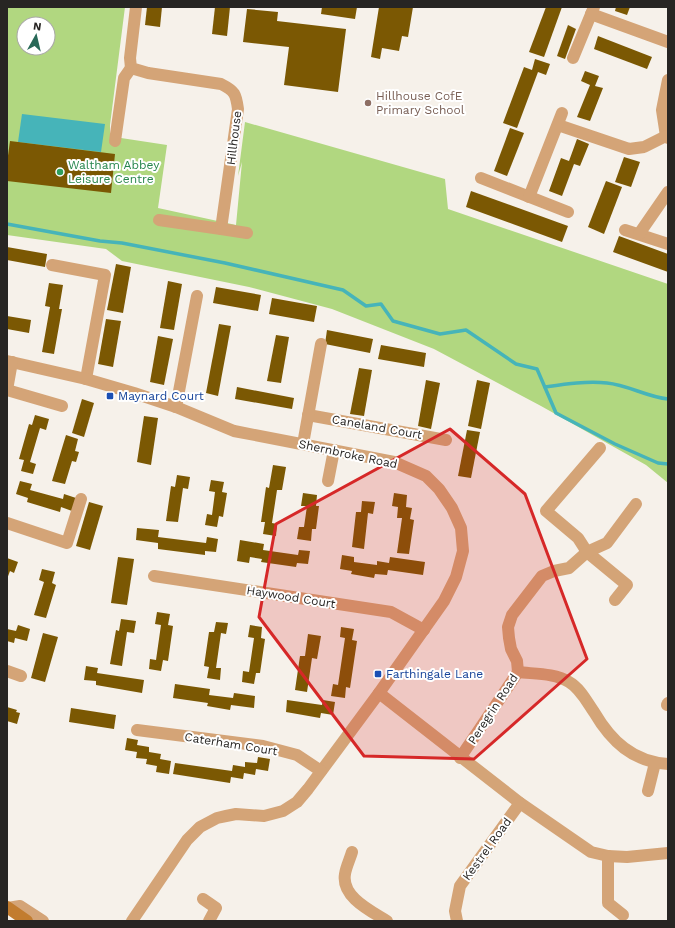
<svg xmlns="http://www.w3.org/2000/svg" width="675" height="928" font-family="'Work Sans',sans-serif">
<rect width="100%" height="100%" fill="#f6f1ea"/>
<path fill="#b1d780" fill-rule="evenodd" d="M7,7h118l-15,118v10l11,3 46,7 -9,63 78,17 6,-63 -4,14 7,-54 200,57 3,30 220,75v199l-22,-18 -105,-59 -107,-57 -102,-40 -83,-22 -127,-26 -16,-12 -99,-14zM24,24h24v24h-24z"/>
<polygon fill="#46b4b9" points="22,114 105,124 101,152 18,142"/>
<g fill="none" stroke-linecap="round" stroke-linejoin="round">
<g stroke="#46b4b9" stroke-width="3.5">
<polyline points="7,224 100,241 122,243 225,263 343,290 366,306 381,304 393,321 440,334 466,330 516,364 537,369 556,413 615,444 658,463 668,464"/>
<path d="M545,387c21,-3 41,-6 62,-4 21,2 40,14 61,16"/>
</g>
</g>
<g fill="#7b5803">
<polygon points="147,7 162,7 160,27 145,25"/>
<polygon points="215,7 230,7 227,36 212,34"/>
<polygon points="322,7 357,7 355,19 321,14"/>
<polygon points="379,7 413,7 408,37 402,36 399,51 382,48 380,59 371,57"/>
<polygon points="546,7 562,7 544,57 529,52"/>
<polygon points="616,7 630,7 627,15 615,11"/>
<polygon points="247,9 278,12 277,21 346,29 338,92 284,85 289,47 243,42"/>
<polygon points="568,25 576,29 565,59 557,56"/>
<polygon points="598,36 652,57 647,69 594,49"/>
<polygon points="535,59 550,64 546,75 538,72 517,128 503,123 524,67 532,70"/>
<polygon points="585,71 599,76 595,86 603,88 590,121 577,117 590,85 581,81"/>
<polygon points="510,128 524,133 507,176 494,171"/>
<polygon points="577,139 589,144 580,166 574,164 562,196 549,191 561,158 569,161"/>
<polygon points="10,141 115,154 111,193 7,181 7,163"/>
<polygon points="624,157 640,162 631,187 615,182"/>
<polygon points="606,181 622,187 604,234 588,227"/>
<polygon points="471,191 568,226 562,242 466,207"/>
<polygon points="619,236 668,254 668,272 613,252"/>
<polygon points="7,247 47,254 45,267 7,260"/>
<polygon points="116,264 131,267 123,313 107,310"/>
<polygon points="168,281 182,284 174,330 160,328"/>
<polygon points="49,283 63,285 59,309 62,309 54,354 42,352 50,307 45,306"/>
<polygon points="216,287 261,295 258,311 213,303"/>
<polygon points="272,298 317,306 314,322 269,314"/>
<polygon points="7,316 31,320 29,333 7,329"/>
<polygon points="106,319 121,321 113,367 98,364"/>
<polygon points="219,324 231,326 218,396 206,393"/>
<polygon points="327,330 373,339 370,353 325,344"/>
<polygon points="276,335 289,337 281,383 267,381"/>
<polygon points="158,336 173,339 164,385 150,382"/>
<polygon points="381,345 426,353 424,367 378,359"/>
<polygon points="359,368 372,370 364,416 350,414"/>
<polygon points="426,380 440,383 431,429 418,426"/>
<polygon points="477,380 490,383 481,429 468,426"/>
<polygon points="237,387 294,398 292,409 235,399"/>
<polygon points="82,399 94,403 84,437 72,433"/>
<polygon points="35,415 49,419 46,430 40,428 30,462 36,464 33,474 21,471 24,460 19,459 29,424 32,425"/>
<polygon points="144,416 158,418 151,465 137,462"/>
<polygon points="467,430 480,432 471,478 458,476"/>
<polygon points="66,435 78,439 75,451 79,452 76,462 72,461 65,484 52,481"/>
<polygon points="273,465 286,467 282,490 277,490 272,523 277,524 276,536 263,534 265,522 261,522 266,487 269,488"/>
<polygon points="177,475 190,477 188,489 183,488 178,522 166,521 171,486 175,487"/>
<polygon points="211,480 224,482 222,492 227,493 223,517 219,516 217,527 205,525 207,514 212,515 215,492 209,491"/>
<polygon points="20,481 32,484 30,490 63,499 64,494 76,498 72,511 61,507 60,512 27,502 28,498 16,494"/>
<polygon points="303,493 317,495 316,506 319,506 316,529 312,529 311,541 297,539 299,527 304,527 307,506 301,506"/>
<polygon points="394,493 407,495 406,507 412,508 410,519 414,520 409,554 397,553 402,518 397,518 398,507 392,506"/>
<polygon points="362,501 375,502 373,514 368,513 364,549 352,547 356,512 361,512"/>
<polygon points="89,502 103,506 90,550 76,546"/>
<polygon points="137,528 159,530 158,537 206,543 207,537 218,539 216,552 205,551 205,555 158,549 158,543 136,540"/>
<polygon points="240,540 264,544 263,550 298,555 299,550 310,551 308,564 297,563 296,567 261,562 262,559 250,557 249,563 237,561"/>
<polygon points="342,555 354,557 354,562 377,565 377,561 389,563 390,557 425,562 423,575 388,570 387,575 375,574 374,578 351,574 352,571 340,569"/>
<polygon points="118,557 134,559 127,605 111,603"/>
<polygon points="7,558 18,562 14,573 10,571 7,579"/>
<polygon points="42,569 55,572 52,583 56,585 46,618 34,615 44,582 39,580"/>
<polygon points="157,612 170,614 168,625 173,626 168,661 163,660 161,671 149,669 150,659 156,660 161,625 155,624"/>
<polygon points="121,619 136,621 134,633 127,632 122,666 110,664 116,630 119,631"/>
<polygon points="216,622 228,623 226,634 221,633 216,668 221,668 220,680 207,678 209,667 204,666 209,632 214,632"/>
<polygon points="18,625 30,629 27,641 15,638 14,643 7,641 7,629 16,631"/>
<polygon points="250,625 262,627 261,638 265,639 260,673 256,673 254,684 242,682 243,671 249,672 254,638 248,637"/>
<polygon points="341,627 354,629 352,640 357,641 350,688 346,687 345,698 331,696 333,684 338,685 345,638 340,637"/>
<polygon points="43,633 58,637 45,682 31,678"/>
<polygon points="308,634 321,636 317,659 312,658 307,692 295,690 300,656 305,656"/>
<polygon points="86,666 98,668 97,673 144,680 142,693 96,685 96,681 84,680"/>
<polygon points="175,684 210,689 209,695 233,698 234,693 255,696 254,708 231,705 230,710 207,706 208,703 173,698"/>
<polygon points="287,700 322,705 323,700 335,702 333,715 321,713 320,718 286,712"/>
<polygon points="7,707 17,710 16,712 20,713 17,724 7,721"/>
<polygon points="71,708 116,715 114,729 69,722"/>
<polygon points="127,738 138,740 137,745 149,747 149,752 161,754 160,759 171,761 169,774 156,772 157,766 146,764 147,759 136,758 137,752 125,750"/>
<polygon points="258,757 270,759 268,771 256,769 255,775 244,773 243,779 231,777 230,783 173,774 175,763 232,771 233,765 245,767 245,762 257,763"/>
</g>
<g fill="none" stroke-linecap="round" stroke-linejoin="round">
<g stroke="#d4a477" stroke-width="12">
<path d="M136,7l-6,51 1,10 17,5 73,11c14,7 15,10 17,25l-17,120 -62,-9"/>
<polyline points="591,14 668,42"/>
<polyline points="573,58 594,7"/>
<polyline points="668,80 662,110 666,136 668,138"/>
<polyline points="558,125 629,149 644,147 666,136"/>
<polyline points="115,141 124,78 131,68"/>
<polyline points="481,178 568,212"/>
<polyline points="529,197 562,113"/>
<polyline points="221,229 247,233"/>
<polyline points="625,230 668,244"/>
<polyline points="639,234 668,192"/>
<polyline points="52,265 105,275 86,379"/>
<polyline points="7,361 86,379 134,393 176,407 234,431 394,462 426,476 439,489 452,508 461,528 463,551 456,577 444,601 379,693 308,789 297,802 283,811 264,816 236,814 226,816 217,818 200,827 187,840 132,921"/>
<polyline points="7,390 62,406"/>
<polyline points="7,390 12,362"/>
<polyline points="176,407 197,296"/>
<polyline points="308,415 446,440"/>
<polyline points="303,444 321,344"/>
<polyline points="600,448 546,511 578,538 587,552 627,585 615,600"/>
<polyline points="328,481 334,450"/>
<polyline points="7,523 67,543 81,499"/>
<polyline points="154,576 391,612 424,630"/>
<polyline points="7,671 21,676"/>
<path d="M518,672c16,2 37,1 51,10 11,6 18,20 25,30 17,29 39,50 74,52"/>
<polyline points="379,693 520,803 591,852 608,856 627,857 668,853"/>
<polyline points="667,705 668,703"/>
<polyline points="137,730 263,746 297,755 321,771"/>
<polyline points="460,758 518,672 517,661 511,649 509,638 508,627 512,615 542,576 554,571 569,568 587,552 607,543 636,504"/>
<polyline points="648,791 655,763"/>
<path d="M352,852c-2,7 -6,15 -7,22 -4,23 26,37 42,47"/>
<polyline points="608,856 608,903 623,915"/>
<polyline points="203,899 216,908 209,921"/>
<polyline points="8,908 20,906 43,921"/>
<polyline points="457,921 455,911 460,886 520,803"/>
</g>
<polyline stroke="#c27c2f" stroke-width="12" points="7,907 27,921"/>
</g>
<path fill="#d62828" fill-opacity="0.2" stroke="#d62828" stroke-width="3" stroke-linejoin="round" d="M450,429l75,65 62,165 -113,100 -110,-3 -105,-139 17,-93z"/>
<circle fill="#8d6e63" stroke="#fff" stroke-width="1.5" cx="368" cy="103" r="4"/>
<circle fill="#2e9e5b" stroke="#fff" stroke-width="1.5" cx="60" cy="172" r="4"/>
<g fill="#1a4fb4" stroke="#fff" stroke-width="1.5">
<rect x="106" y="392" width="8" height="8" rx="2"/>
<rect x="374" y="670" width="8" height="8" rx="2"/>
</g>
<g text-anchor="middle" stroke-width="4" stroke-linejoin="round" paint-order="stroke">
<g font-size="12" fill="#785e54" stroke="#fff" text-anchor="start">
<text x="376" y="100">Hillhouse CofE<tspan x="376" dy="14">Primary School</tspan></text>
</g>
<g font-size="12" fill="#272523" stroke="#fff">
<text transform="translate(234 138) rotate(-83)" y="4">Hillhouse</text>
<text transform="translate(377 427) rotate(10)" y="4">Caneland Court</text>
<text transform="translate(348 454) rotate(12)" y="4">Shernbroke Road</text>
<text transform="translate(291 597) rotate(9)" y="4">Haywood Court</text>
<text transform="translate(493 709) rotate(-57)" y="4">Peregrin Road</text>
<text transform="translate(231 744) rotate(9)" y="4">Caterham Court</text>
<text transform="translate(487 849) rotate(-54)" y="4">Kestrel Road</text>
</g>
<g font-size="12" fill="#27864d" stroke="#fff" text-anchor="start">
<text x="68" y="169">Waltham Abbey<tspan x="68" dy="14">Leisure Centre</tspan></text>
</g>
<g font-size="12" fill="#164399" stroke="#fff" text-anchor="start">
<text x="118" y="400">Maynard Court</text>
<text x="386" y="678">Farthingale Lane</text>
</g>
</g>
<rect width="675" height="928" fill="none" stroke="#272523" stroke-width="16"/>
<g transform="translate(36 36) rotate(8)"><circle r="19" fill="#ffffff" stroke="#a9a8a7"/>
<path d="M0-3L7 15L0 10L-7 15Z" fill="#286958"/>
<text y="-6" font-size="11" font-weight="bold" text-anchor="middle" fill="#272523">N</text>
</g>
</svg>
